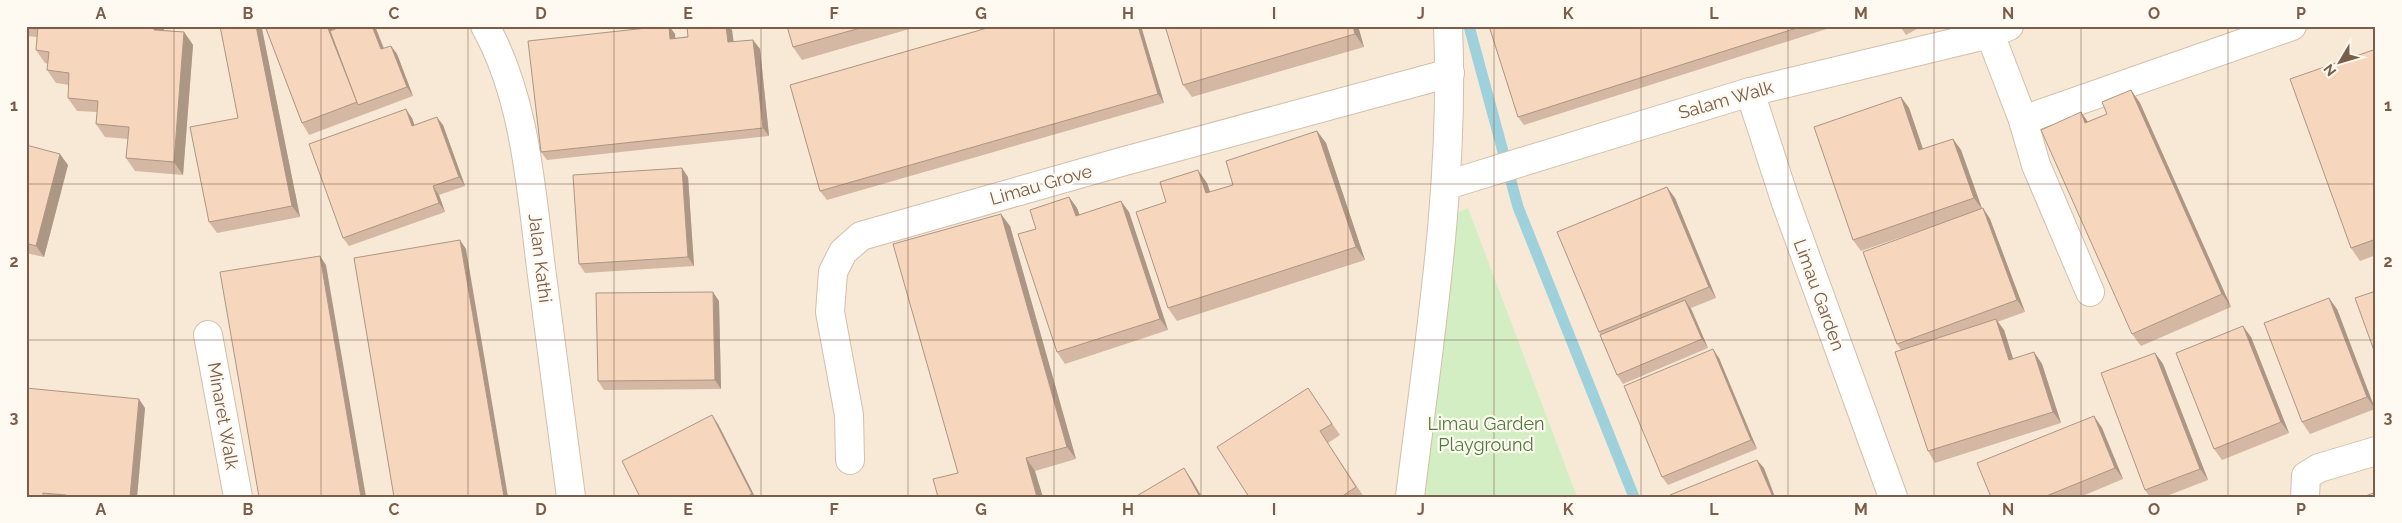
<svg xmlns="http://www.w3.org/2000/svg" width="2402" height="523" font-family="Raleway,sans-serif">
<rect width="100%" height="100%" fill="#fef7e8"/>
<rect fill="#f7e9d6" x="26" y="26" width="2350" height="471"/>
<polygon fill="#d4eec4" points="1468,208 1577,497 1417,497 1447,217"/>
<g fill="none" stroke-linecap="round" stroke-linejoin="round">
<polyline stroke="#9fd1dd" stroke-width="11" points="1469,26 1518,207 1634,497"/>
<defs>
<g id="minor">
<path d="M485,26c40,71 46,162 56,242 10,76 20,152 30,229"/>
<polyline points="1990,34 2023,120 2036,165 2090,292"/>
<polyline points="1750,92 1785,200 1893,497"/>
<polyline points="2023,120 2292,26"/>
<polyline points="1447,185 1750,92 1990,34 2009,26"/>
<polyline points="208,335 238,497"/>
<polyline points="850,460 849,415 830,312 833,272 843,252 861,236 1121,162 1450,73"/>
<path d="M1410,497c19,-156 45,-313 38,-471"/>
<polyline points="2305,497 2306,476 2319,468 2376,451"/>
</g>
</defs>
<use href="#minor" stroke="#d3bfac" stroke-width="30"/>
<use href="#minor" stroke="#fff" stroke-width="28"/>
</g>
<g fill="#d4b8a3">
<polygon points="26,26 164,26 164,30 184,32 193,45 183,175 135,171 126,158 128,139 105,137 96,124 97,112 77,111 68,98 69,85 56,83 47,70 48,64 45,63 36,50 37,37 26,36"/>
<polygon points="220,26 260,26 262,29 300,217 217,233 209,222 238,118"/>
<polygon points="265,26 331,26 332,30 343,26 375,26 384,48 391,46 397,54 413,96 309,135 302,123"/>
<polygon points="669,26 675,34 675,38 732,30 733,42 753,40 760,49 769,136 547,160 541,152"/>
<polygon points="787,26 920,26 802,60 793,47"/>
<polygon points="1141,26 1164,103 827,200 820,191"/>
<polygon points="1358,26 1364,47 1192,97 1183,85"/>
<polygon points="1489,26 1836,26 1524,125 1518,117"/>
<polygon points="1900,26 1922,26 1906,35"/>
<polygon points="2376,49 2376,255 2360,261 2351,248"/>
<polygon points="2131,90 2140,103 2231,307 2141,346 2132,334 2081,112 2088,122 2107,114"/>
<polygon points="1901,97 1909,108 1923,149 1953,139 1961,150 1982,208 1983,208 1990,219 2025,312 1997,322 2004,330 2013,359 2034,352 2042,364 2061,423 1935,463 1928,451 1901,350 1897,344 1931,227 1861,251 1853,240"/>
<polygon points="412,118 414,125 443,125 465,186 439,195 445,212 349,246 343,238"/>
<polygon points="1317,131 1326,143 1365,260 1177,321 1168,308 1166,202 1207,183 1210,192 1233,185"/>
<polygon points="26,145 68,165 44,257 26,253"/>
<polygon points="688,177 694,266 585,273 579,264"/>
<polygon points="1069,197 1077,208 1079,214 1129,212 1168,330 1065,364 1057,352 1036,229"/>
<polygon points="1675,198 1716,298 1691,308 1708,348 1623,384 1617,375 1600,335 1599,332"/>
<polygon points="1010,226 1076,459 1035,471 958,473"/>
<polygon points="719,301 721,389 604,390 598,381"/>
<polygon points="2337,309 2375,409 2310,434 2302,422"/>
<polygon points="2251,337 2289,433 2222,460 2214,449"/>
<polygon points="2155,353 2163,364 2208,480 2164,497 2150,497 2145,490"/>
<polygon points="1719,358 1757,449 1668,485 1662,477"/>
<polygon points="1308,388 1340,435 1328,443 1364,497 1249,497"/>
<polygon points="145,408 137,497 26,497"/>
<polygon points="2094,416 2102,428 2123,479 2080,497 1991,497"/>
<polygon points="718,424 755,497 640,497"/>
</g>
<g fill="#ac9684">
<polygon points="154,26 164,26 163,42 154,30"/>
<polygon points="256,26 260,26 262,29 300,217 292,206"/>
<polygon points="327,26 331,26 361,104 358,105 357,102"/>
<polygon points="372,26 375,26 387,58 381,49"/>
<polygon points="669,26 675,34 676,47 670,39"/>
<polygon points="726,26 729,26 732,30 735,51 728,42"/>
<polygon points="1138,26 1141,26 1164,103 1158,94"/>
<polygon points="1353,26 1358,26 1364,47 1355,34"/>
<polygon points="184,32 193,45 183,175 174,162"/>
<polygon points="753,40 760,49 769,136 763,128"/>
<polygon points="391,46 397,54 413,96 407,87"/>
<polygon points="2131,90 2140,103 2231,307 2222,294"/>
<polygon points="1901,97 1909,108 1927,161 1919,150"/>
<polygon points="406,109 412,118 418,135 412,126"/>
<polygon points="2081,112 2090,125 2085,123"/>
<polygon points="437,117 443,125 465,186 459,177"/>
<polygon points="1317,131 1326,143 1365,260 1356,247"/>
<polygon points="1953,139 1961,150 1982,209 1974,198"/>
<polygon points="60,154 68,165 44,257 36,246"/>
<polygon points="682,168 688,177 694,266 688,257"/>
<polygon points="1198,170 1207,183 1215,206 1206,193"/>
<polygon points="433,186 439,195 445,212 439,203"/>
<polygon points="1667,187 1675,198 1716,298 1709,287"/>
<polygon points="1069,197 1077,208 1084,227 1076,216"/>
<polygon points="1121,201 1129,212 1168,330 1160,319"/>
<polygon points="1983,208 1990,219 2025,312 2017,300"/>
<polygon points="1001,214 1010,226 1076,459 1067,447"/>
<polygon points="460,240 466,249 508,497 504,497"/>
<polygon points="320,256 326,265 366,497 361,497"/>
<polygon points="713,292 719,301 721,389 715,380"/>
<polygon points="2329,298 2337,309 2375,409 2367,397"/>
<polygon points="1685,300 1691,309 1708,348 1702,339"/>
<polygon points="1996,319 2004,330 2017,371 2009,360"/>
<polygon points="2243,326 2251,337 2289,433 2281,422"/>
<polygon points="1713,349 1719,358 1757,449 1751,440"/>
<polygon points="2034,352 2042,364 2061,423 2053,412"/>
<polygon points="2155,353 2163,364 2208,480 2200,469"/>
<polygon points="139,399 145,408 137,497 130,497"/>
<polygon points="712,415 718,424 755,497 754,497 752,494"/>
<polygon points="2094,416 2102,428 2123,479 2115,468"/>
<polygon points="1026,458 1035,471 1043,497 1037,497"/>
<polygon points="1757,460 1764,468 1775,497 1773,497"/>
<polygon points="1184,468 1192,480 1202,497 1200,497"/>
</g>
<g fill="#f6d6bd" stroke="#ac9684">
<polygon points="38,26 154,26 154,30 184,32 174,162 126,158 129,127 96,124 98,101 68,98 69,73 47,70 49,52 36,50"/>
<polygon points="220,26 256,26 292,206 209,222 190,127 238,118"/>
<polygon points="265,26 327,26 357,102 302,123"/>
<polygon points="343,26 372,26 381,49 391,46 407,87 358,105 330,31"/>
<polygon points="665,26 669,26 670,39 688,37 687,26 726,26 728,42 753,40 763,128 541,152 528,41"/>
<polygon points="787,26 867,26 793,47"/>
<polygon points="994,26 1138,26 1158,94 820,191 790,85"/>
<polygon points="1165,26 1353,26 1355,34 1183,85"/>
<polygon points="1489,26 1803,26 1518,117"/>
<polygon points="2376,49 2376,239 2351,248 2290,79"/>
<polygon points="2131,90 2222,294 2132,334 2041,130 2081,112 2085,123 2107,114 2102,102"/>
<polygon points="1901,97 1919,150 1953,139 1974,198 1853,240 1814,127"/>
<polygon points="406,109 412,126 437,117 459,177 433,186 439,203 343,238 309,144"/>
<polygon points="1317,131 1356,247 1168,308 1136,212 1166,202 1160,182 1198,170 1206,193 1233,185 1226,161"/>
<polygon points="26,145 60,154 36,246 26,243"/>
<polygon points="682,168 688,257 579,264 573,175"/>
<polygon points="1667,187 1709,287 1599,332 1557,232"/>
<polygon points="1069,197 1076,216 1121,201 1160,319 1057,352 1018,234 1036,229 1030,210"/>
<polygon points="1983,208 2017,300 1897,344 1863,252"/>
<polygon points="1001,214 1067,447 1026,458 1037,497 938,497 933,479 958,473 893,244"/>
<polygon points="460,240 504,497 394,497 354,258"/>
<polygon points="320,256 361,497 259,497 220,272"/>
<polygon points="2376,291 2376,356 2355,298"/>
<polygon points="713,292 715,380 598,381 596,293"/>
<polygon points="2329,298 2367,397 2302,422 2264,323"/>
<polygon points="1685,300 1702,339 1617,375 1600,335"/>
<polygon points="1996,319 2009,360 2034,352 2053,412 1928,451 1895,352"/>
<polygon points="2243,326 2281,422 2214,449 2176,353"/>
<polygon points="1713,349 1751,440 1662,477 1624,386"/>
<polygon points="2155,353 2200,469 2145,490 2101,373"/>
<polygon points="26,388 139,399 130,497 65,497 66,495 43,493 43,497 26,497"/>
<polygon points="1308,388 1332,424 1320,431 1356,487 1341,497 1249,497 1217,447"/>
<polygon points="712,415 752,494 746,497 640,497 622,461"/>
<polygon points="2094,416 2115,468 2044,497 1991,497 1977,463"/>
<polygon points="1757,460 1773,497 1671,497 1670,495"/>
<polygon points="1184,468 1200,497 1135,497"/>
<polygon points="2376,492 2376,497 2363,497"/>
</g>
<path fill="none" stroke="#7c5d49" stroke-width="1" stroke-opacity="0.55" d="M174,26v471M321,26v471M468,26v471M614,26v471M761,26v471M908,26v471M1054,26v471M1201,26v471M1348,26v471M1494,26v471M1641,26v471M1788,26v471M1934,26v471M2081,26v471M2228,26v471M26,184h2350M26,340h2350"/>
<g text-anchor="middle" stroke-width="4.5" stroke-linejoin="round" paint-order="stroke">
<g font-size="18" fill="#7c5d49" stroke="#fffaf1">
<text transform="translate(1726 100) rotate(-16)" y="6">Salam Walk</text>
<text transform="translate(1041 185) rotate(-16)" y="6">Limau Grove</text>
<text transform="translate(540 258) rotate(83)" y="6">Jalan Kathi</text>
<text transform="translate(1819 295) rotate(70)" y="6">Limau Garden</text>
<text transform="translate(223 416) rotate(80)" y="6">Minaret Walk</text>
</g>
<g font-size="18" fill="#4c7c3c" stroke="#fffaf1">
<text x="1486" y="430">Limau Garden<tspan x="1486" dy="21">Playground</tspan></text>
</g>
</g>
<rect width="2402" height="523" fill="none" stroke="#fffaf1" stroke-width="55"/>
<g transform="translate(2340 62) rotate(232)" stroke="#fffaf1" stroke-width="4" paint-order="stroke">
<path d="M0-4L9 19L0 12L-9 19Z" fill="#7c5d49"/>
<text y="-8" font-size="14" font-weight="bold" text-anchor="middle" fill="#7c5d49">N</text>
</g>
<rect x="28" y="28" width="2346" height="468" fill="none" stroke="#7c5d49" stroke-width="2"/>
<g font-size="16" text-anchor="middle" font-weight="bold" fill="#7c5d49">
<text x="101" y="19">A</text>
<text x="248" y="19">B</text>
<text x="394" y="19">C</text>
<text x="541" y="19">D</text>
<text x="688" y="19">E</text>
<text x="834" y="19">F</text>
<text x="981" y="19">G</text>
<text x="1128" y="19">H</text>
<text x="1274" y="19">I</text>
<text x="1421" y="19">J</text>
<text x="1568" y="19">K</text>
<text x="1714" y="19">L</text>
<text x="1861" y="19">M</text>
<text x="2008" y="19">N</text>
<text x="2154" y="19">O</text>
<text x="2301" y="19">P</text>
<text x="14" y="111">1</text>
<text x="2388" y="111">1</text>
<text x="14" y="267">2</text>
<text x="2388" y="267">2</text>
<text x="14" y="423">3</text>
<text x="2388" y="423">3</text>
<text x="101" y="515">A</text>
<text x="248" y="515">B</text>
<text x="394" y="515">C</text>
<text x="541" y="515">D</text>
<text x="688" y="515">E</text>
<text x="834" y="515">F</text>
<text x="981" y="515">G</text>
<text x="1128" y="515">H</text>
<text x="1274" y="515">I</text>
<text x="1421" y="515">J</text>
<text x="1568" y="515">K</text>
<text x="1714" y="515">L</text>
<text x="1861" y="515">M</text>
<text x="2008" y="515">N</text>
<text x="2154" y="515">O</text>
<text x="2301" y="515">P</text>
</g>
</svg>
